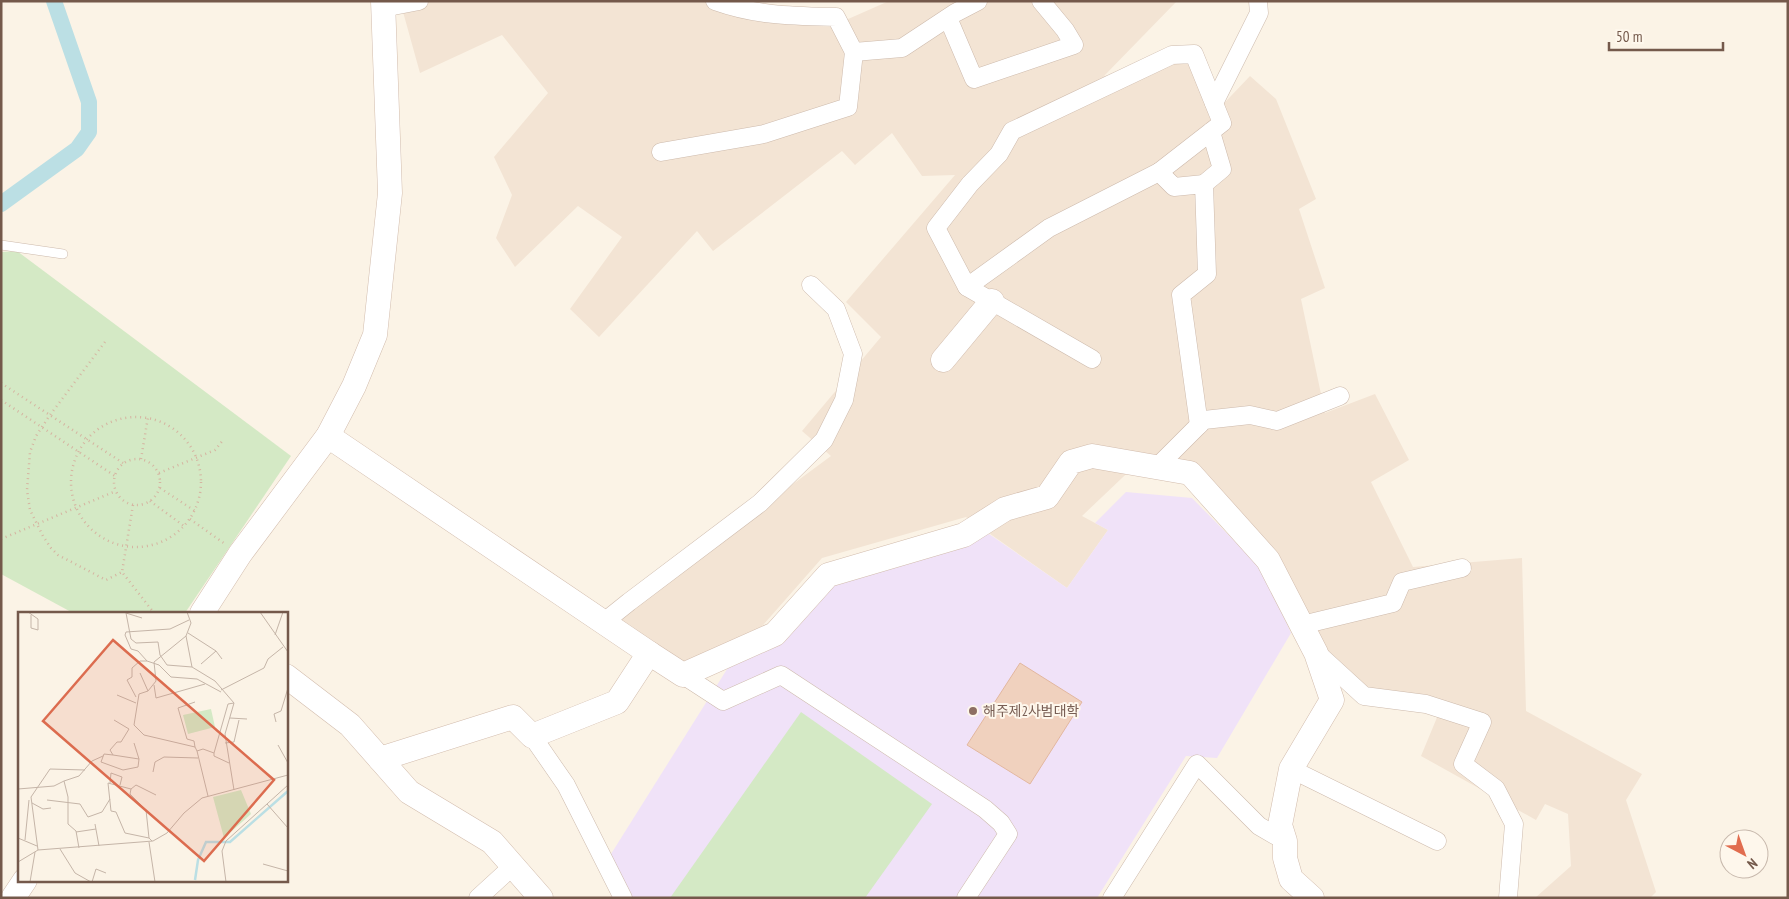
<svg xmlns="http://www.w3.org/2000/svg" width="1789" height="899" font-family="'PT Sans Narrow','Noto Sans KR',sans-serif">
<rect width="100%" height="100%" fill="#fbf3e6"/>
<polygon fill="#f3e4d4" points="400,1 734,1 747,19 830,27 889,1 1177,1 1104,76 1178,61 1191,65 1210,118 1250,76 1276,99 1316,199 1299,209 1325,288 1301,299 1325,413 1375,394 1409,460 1371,482 1413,567 1522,558 1526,711 1642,774 1626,800 1656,892 1650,898 1535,898 1571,866 1568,814 1545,804 1536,820 1421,756 1443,703 1372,693 1327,653 1194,468 1142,459 1082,516 1108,530 1067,588 966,517 822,558 749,641 685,665 630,625 614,616 831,456 802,431 881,337 846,302 955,175 922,176 892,133 855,165 842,151 713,251 697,231 599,337 570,309 622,237 578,206 515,267 496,238 512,195 494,157 548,93 502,35 420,73"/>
<polygon fill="#f0e2f8" points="1126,492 1192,498 1263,570 1291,633 1217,758 1186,756 1097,898 632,898 611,854 729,666 828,584 937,552 989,534 1067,588 1108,530 1095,523"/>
<g fill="#d4e9c5">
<polygon points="17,251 291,456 185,613 73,613 1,574 1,252"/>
<polygon points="801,712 932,804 865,898 670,898"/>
</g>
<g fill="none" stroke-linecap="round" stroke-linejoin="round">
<polyline stroke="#bbdfe4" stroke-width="16" points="1,204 77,149 89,132 89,102 54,1"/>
</g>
<polygon fill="#f0d1be" stroke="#e2b79f" points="1020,663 1082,702 1030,784 967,745"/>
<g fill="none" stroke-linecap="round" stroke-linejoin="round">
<defs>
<polyline id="lane" points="1,245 63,254"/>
<g id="street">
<path d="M715,1c42,15 78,15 121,16l18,35 48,-4 53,-35 23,-12"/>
<polyline points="383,8 419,1"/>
<polyline points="948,18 974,79 1074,45 1065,30 1041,1"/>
<polyline points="1214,103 1259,13 1258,1"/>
<polyline points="661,152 764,134 848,107 854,52"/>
<polyline points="1204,184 1222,169 1211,132"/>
<polyline points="967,287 936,228 970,184 999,154 1012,131 1172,55 1194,54 1222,123 1159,172"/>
<polyline points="1092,359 967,287 1049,228 1159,172 1174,187 1204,184 1207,274 1181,295 1199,425"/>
<polyline points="1157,467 1204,420 1250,415 1277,421 1340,396"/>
<polyline points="604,622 629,602 760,503 824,440 844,400 853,354 836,309 811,285"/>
<polyline points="1302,625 1393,603 1402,582 1462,568"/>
<polyline points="1317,653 1364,696 1426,704 1482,722 1463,764 1496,789 1514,824 1508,898"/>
<polyline points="683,675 723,701 781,675 985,809 1001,823 1008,834 966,898"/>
<polyline points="532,736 566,785 623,898"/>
<polyline points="1291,769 1437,841"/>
<polyline points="478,898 513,866"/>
<polyline points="1112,898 1197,764 1259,826 1285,841"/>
</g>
<g id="secondary">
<polyline points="943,360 992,301"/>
<polyline points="328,436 649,653"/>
<polyline points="202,613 240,554 328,436 354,386 375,335 390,193 383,1"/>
<polyline points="286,676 350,725 409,792 492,842 541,898"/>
<polyline points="380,759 513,717 532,736 617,702 649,653 683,675 775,634 828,575 964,535 1005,509 1047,497 1071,462 1092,456 1190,473 1268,560 1316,653 1332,700 1291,769 1280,825 1285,841 1285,858 1291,879 1312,898"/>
<polyline points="13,898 25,880"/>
</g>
</defs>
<use href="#lane" stroke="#cdbaac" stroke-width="10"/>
<use href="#street" stroke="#cdbaac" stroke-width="19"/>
<use href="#secondary" stroke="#d2bcad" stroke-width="25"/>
<g stroke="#d5b4a1" stroke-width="2.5" stroke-dasharray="1 4" stroke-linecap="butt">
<polyline points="105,342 50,415 36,436 30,452 27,490 30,510 43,536 51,548 58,555 106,580 122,572"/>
<polyline points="1,383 123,463"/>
<polyline points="1,400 115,476"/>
<circle cx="136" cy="482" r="65"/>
<circle cx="137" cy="482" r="23"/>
<polyline points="141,459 148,417"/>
<polyline points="159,473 215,450 224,439"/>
<polyline points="160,488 195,511"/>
<polyline points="150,501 184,526"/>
<polyline points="133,505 122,572 154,613"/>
<polyline points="190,519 225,544"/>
<polyline points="1,539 116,491"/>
</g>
<use href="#lane" stroke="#fff" stroke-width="9"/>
<use href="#street" stroke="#fff" stroke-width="18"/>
<use href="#secondary" stroke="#fff" stroke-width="24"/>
</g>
<circle fill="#8d6e63" stroke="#fef7ec" stroke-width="2" cx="973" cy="711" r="5"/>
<g text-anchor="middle" stroke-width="4" stroke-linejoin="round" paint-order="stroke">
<g font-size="14" fill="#785e54" stroke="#fef7ec" text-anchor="start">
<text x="983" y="716">해주제2사범대학</text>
</g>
</g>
<g transform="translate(18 612)">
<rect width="270" height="270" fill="#fbf3e6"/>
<path d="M193,97l4,18 -27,7 -5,-19zM223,178l10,24 -27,24 -11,-41z" fill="#d4e9c5"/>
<path fill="none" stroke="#bbdfe4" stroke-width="2.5" d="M177,268l3,-20 8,-18h24l58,-51"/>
<path fill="none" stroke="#c5b5a8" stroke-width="1" d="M10,0l10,7v11l-7,-2v-13M169,0l4,11 -5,13 -32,26 2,19 -8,10 -9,3 -5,31 10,10 51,12 2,4 6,-2 11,4v3l15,7M242,0l28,40M124,6l-16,-5 5,26 5,4 22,-1 2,13 7,10 25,2 23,14 19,22 -9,31 9,56M171,8l-19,9 -44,3 -1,3 6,14 7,2 9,10 12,4 12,12 26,2 24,13M170,21l28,18 6,8M257,23l8,-23M168,24l6,31M183,52l15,-13M122,61l8,18M136,73l2,13 49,-14M203,78l43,-22 4,-9 15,-12M99,83l19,8M118,85l-9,-17 5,-3v-9l8,-7h7M177,90l-17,6 9,31 7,2 1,6M212,106l17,1M96,108l15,9M258,110l-2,-8 7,-3 7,-23M111,117l-8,13h-4l-7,8 3,5 26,4 -5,-16M207,131l9,-1 5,-22M260,133l10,18M179,139l11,45M196,141l14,-49 6,-1M95,143l-9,-1 -3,8 22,8 15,-3 1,-8M135,160l2,-10 9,-5 34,1M46,169l15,-5 13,-15 11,-5M92,171l1,-10 11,4 -2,8M0,177l36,-3 10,-5 4,16v27l8,7 3,17M113,177l5,-4 20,10M29,188l33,4 8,13 14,-5 8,-13M14,191l11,6 8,-1M249,192l21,24M77,212l4,22M58,220l20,-3M0,226l19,8M131,226l-24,-5 -9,-21 -5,-1 -3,-28 23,6 -1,5 16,16 3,28 3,3M7,228l4,-40M131,230l6,40M42,237l15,24 16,9M20,238l-7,-53 19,-28 35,1M0,250l20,-12 115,-9 14,-8 17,-20 18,-15 86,-23M245,252l25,7M12,270l5,-30M74,270l4,-13 10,4M208,270l-4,-31 4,-10 62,-56"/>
<path fill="#dc6c4f" fill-opacity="0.15" stroke="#dc6c4f" stroke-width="2.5" d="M95,28l161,140 -70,81 -161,-140z"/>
<rect width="270" height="270" fill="none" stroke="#74594b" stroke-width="2.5"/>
</g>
<rect width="1789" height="899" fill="none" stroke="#74594b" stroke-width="5"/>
<g transform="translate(1744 854) rotate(139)"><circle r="24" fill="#fef7ec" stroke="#c7b8ac"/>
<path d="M0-4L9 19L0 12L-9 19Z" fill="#e16d4f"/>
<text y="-8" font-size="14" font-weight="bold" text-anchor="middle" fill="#74594b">N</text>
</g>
<path d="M1609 42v8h114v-8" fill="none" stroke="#74594b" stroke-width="2.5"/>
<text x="1616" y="42" font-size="15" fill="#74594b" stroke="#fef7ec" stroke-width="4" paint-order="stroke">50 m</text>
</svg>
